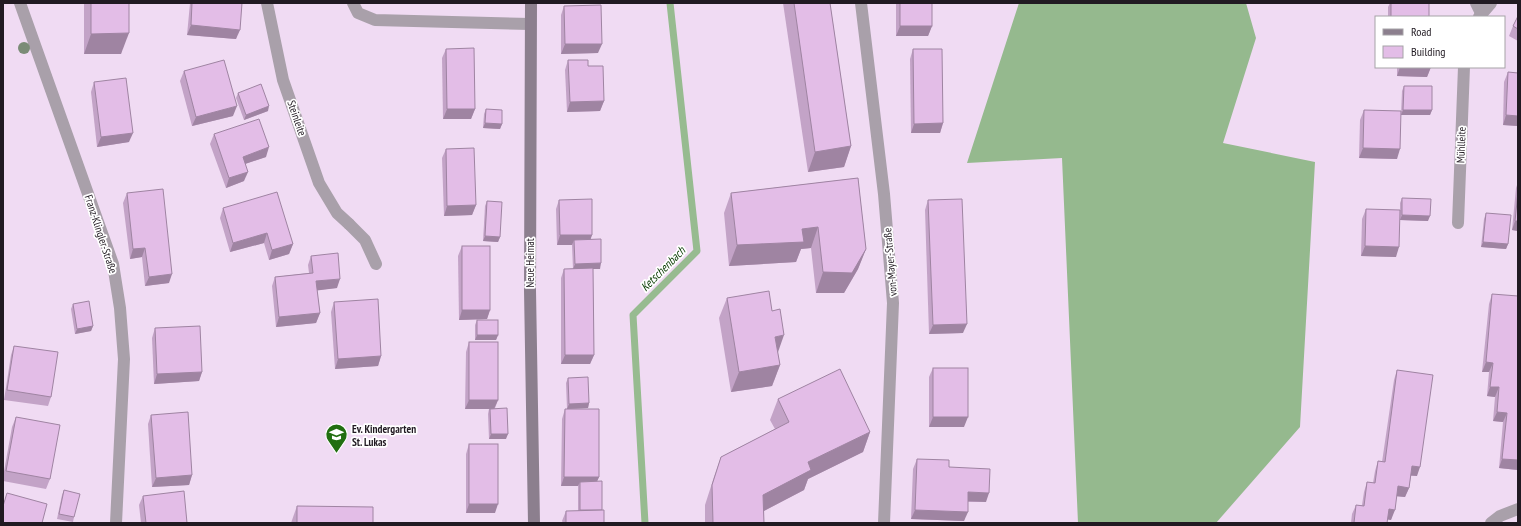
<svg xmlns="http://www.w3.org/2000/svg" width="1521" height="526" font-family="'PT Sans Narrow',sans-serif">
<rect width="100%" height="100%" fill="#f0dbf3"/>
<polygon fill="#95b98e" points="1019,3 1246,3 1256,38 1223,143 1315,162 1300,427 1216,523 1078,523 1062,158 967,163"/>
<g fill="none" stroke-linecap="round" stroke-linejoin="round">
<polyline stroke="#97bb90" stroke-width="7" points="645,523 633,315 697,251 670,3"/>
<g stroke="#a9a0aa" stroke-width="12">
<polyline points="1476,3 1481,13"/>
<polyline points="349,224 365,240 376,264"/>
</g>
<g stroke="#a9a0aa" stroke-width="12">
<polyline points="20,3 113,264 120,308 124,359 116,523"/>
<polyline points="267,3 283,80 319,183 337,213 349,224"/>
<polyline points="353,3 358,13 375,20 530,24"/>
<polyline points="861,3 884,194 893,303 884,523"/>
<polyline points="1479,17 1491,3"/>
<polyline points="1458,223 1464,67"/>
<polyline points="1491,523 1500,516 1518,509"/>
</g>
<polyline stroke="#8c7f8e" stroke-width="12" points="531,3 530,290 534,523"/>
</g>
<circle fill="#7b8c77" cx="24" cy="48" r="6"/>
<g fill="#c3a3c7">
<polygon points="84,3 129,3 121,54 84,54"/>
<polygon points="190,3 242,3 236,39 187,35"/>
<polygon points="783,3 830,3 851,146 844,167 808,172"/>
<polygon points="896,3 932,3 932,26 928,36 896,36"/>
<polygon points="1390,3 1429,3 1429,17 1388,17 1388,7"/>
<polygon points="564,6 598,53 561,54 561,15"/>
<polygon points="1518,16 1518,41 1509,36 1513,26"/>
<polygon points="446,49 475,109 471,119 443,119 442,58"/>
<polygon points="913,49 943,123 940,133 911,133 910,59"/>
<polygon points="568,60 588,66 604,101 600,111 567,112 565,70"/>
<polygon points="1397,67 1431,67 1427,77 1397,76"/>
<polygon points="184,71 233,116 192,126 180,81"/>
<polygon points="1508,72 1518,126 1503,125 1504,82"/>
<polygon points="94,82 129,142 97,147 91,92"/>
<polygon points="1404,86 1432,110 1430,115 1401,115 1402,91"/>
<polygon points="238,93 268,111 244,120 236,98"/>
<polygon points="486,109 502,124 500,129 483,128 484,114"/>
<polygon points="1364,110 1397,159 1359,158 1360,120"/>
<polygon points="214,134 266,157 245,164 244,181 226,188 210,144"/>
<polygon points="446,149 476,205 472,215 444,216 442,158"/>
<polygon points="858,178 866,249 858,269 844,293 816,293 811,248 801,249 796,262 729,266 724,213 731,193"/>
<polygon points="1518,182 1518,231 1512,230 1516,188"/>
<polygon points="127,193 169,283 145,286 142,257 130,259 123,203"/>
<polygon points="1402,198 1428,221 1400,220 1400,203"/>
<polygon points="559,200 592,235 590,239 600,269 593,269 594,355 590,364 561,364 561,278 564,269 573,269 572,245 557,245 556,209"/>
<polygon points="928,200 963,333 929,334 925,210"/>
<polygon points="487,201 500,237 498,242 483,241 485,206"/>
<polygon points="223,208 293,244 289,254 269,260 264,243 230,252 220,218"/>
<polygon points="1366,209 1396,257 1361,256 1362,219"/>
<polygon points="1486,213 1508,244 1506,249 1481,247 1484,219"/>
<polygon points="462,246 490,310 487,319 459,320 458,256"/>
<polygon points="311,256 337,288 317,290 320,313 316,323 276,327 272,286 275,277 309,273 308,265"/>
<polygon points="1492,294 1518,470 1499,468 1503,422 1493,421 1495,397 1487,396 1489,372 1482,372 1489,304"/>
<polygon points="727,298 778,354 780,365 772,386 731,392 719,318"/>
<polygon points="334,302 381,356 378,366 335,369 331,312"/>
<polygon points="73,304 93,326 91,331 75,334 71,309"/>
<polygon points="477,320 498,335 496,340 475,340 475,325"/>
<polygon points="155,328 202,372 199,381 154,384 152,338"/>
<polygon points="469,342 498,400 495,408 506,439 489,439 488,414 489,409 465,409 466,352"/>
<polygon points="14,346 51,397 48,406 4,400 11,355"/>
<polygon points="933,368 964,427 929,427 929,377"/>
<polygon points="1397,370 1417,476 1411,476 1409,488 1405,497 1396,496 1391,520 1387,519 1387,523 1351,523 1352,514 1356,505 1362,505 1364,492 1367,482 1373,483 1375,471 1378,461 1382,462 1394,380"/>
<polygon points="568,378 589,403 588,408 570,409 599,477 597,481 604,523 563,523 562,521 566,511 578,511 578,486 561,486 562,419 565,409 567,409 566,383"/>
<polygon points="778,399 870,432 863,452 808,479 804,490 764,511 764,523 705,523 705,505 714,477 721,457 775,429 770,420"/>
<polygon points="151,415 192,475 189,485 152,487 148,424"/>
<polygon points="16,417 50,479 46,489 3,481 3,477 12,427"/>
<polygon points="469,444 495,513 466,513 466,454"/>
<polygon points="917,459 949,467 986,502 968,502 964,521 911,519 913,469"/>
<polygon points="64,490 74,517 73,522 57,519 62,495"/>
<polygon points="143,496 187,523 141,523 139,505"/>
<polygon points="297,506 373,523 291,523"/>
</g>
<g fill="#9f84a2">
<polygon points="191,25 240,30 236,39 187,35"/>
<polygon points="900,26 932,26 928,36 896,36"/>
<polygon points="129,33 121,54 84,54 91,34"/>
<polygon points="565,44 602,44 598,53 561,54"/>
<polygon points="1400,67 1431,67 1427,77 1397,76"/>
<polygon points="604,101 600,111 567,112 570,102"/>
<polygon points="237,106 233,116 192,126 196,117"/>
<polygon points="269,106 268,111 244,120 246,115"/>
<polygon points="447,109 475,109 471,119 443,119"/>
<polygon points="1403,110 1432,110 1430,115 1401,115"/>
<polygon points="1506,115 1518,116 1518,126 1503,125"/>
<polygon points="485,123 502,124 500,129 483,128"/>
<polygon points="943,123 940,133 911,133 914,124"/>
<polygon points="133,133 129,142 97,147 101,137"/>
<polygon points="851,146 844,167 808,172 815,152"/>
<polygon points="269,147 266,157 239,166 243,157"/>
<polygon points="1363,148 1400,149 1397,159 1359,158"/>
<polygon points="248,172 244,181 226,188 229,178"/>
<polygon points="476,205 472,215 444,216 447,206"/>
<polygon points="1402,215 1430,216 1428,221 1400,220"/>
<polygon points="1515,221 1518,221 1518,231 1512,230"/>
<polygon points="818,227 811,248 801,249 796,262 729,266 737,245 802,229"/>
<polygon points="267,233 264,243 230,252 233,243"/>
<polygon points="560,235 592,235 589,244 574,240 572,245 557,245"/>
<polygon points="485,236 500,237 498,242 483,241"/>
<polygon points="1483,242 1508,244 1506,249 1481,247"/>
<polygon points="293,244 289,254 269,260 272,250"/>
<polygon points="1365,246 1399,247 1396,257 1361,256"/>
<polygon points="145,248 142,257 130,259 133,249"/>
<polygon points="866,249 858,269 844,293 816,293 823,272"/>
<polygon points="601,263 600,269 573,269 575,264"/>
<polygon points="172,274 169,283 145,286 149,277"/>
<polygon points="340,279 337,288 313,291 316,281"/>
<polygon points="462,310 490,310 487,319 459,320"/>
<polygon points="320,313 316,323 276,327 279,317"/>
<polygon points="967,324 963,333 929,334 933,325"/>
<polygon points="93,326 91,331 75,334 77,329"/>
<polygon points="477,335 498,335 496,340 475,340"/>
<polygon points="784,335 777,355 775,337"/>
<polygon points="565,355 594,355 590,364 561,364"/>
<polygon points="381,356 378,366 335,369 338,359"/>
<polygon points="1486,362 1493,363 1489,372 1482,372"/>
<polygon points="780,365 772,386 731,392 739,372"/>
<polygon points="202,372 199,381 154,384 157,374"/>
<polygon points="1490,387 1499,387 1495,397 1487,396"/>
<polygon points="469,400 498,400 494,409 465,409"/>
<polygon points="589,403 588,408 567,409 569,404"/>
<polygon points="1497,412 1507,413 1503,422 1493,421"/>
<polygon points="933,417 968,417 964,427 929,427"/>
<polygon points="870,432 863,452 808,479 804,490 756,515 763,495 808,462"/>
<polygon points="491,434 508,434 506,439 489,439"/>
<polygon points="1502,459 1518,460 1518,470 1499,468"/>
<polygon points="1412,466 1420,467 1417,476 1408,475"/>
<polygon points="192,475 189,485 152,487 156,478"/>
<polygon points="564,477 599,477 595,486 580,482 578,486 561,486"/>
<polygon points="1398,486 1409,488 1405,497 1394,496"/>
<polygon points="968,492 989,493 986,502 965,501"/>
<polygon points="469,504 498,504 495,513 466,513"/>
<polygon points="1389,509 1395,510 1391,520 1385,519"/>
<polygon points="915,510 968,512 964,521 911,519"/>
</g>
<g fill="#e3bde7" stroke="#9f84a2">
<polygon points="91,3 129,3 129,33 91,34"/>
<polygon points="192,3 242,3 240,30 191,25"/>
<polygon points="794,3 830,3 851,146 815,152"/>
<rect x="900" y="3" width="32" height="23"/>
<rect x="1391" y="3" width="38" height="14"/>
<polygon points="601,5 602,44 565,44 564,6"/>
<polygon points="1518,16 1518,29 1513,26"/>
<polygon points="474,48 475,109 447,109 446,49"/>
<polygon points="913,49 942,49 943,123 914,124"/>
<polygon points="224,60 237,106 196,117 184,71"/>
<polygon points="568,60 588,60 588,66 603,66 604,101 570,102"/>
<polygon points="1508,72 1518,73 1518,116 1506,115"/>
<polygon points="126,78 133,133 101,137 94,82"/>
<polygon points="261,84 269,106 246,115 238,93"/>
<polygon points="1404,86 1432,86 1432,110 1403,110"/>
<polygon points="486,109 502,110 502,124 485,123"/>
<polygon points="1364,110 1401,111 1400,149 1363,148"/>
<polygon points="259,119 269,147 243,157 248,172 229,178 214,134"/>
<polygon points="474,148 476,205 447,206 446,149"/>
<polygon points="858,178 866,249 852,273 823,272 818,227 802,229 804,242 737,245 731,193"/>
<polygon points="163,189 172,274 149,277 145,248 133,249 127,193"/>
<polygon points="277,192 293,244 272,250 267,233 233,243 223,208"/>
<polygon points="1518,192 1518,221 1515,221"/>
<polygon points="1402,198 1431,199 1430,216 1402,215"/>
<polygon points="592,199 592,235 560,235 559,200"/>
<polygon points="962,199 967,324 933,325 928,200"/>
<polygon points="487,201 502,202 500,237 485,236"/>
<polygon points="1366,209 1400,210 1399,247 1365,246"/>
<polygon points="1486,213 1511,215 1508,244 1483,242"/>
<polygon points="601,239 601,263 575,264 574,240"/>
<rect x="462" y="246" width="28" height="64"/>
<polygon points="338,253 340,279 316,281 320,313 279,317 275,277 313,273 311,256"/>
<polygon points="593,268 594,355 565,355 564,269"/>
<polygon points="769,291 772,311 780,309 784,335 775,337 780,365 739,372 727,298"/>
<polygon points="1492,294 1518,296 1518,460 1502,459 1507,413 1497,412 1499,387 1490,387 1493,363 1486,362"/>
<polygon points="378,299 381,356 338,359 334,302"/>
<polygon points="89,301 93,326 77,329 73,304"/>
<rect x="477" y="320" width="21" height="15"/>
<polygon points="200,326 202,372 157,374 155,328"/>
<rect x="469" y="342" width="29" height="58"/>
<polygon points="14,346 58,352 51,397 7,390"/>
<rect x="933" y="368" width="35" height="49"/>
<polygon points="840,369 870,432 808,462 811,470 763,495 764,523 713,523 712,485 721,457 789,422 778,399"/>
<polygon points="1397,370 1433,375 1420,467 1412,466 1409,488 1398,486 1395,510 1389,509 1387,523 1354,523 1356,505 1364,506 1367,482 1375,483 1378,461 1385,462"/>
<polygon points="588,377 589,403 569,404 568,378"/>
<polygon points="507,408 508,434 491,434 490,409"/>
<polygon points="565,409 599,409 599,477 564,477"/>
<polygon points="188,412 192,475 156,478 151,415"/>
<polygon points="16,417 60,425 50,479 6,471"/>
<rect x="469" y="444" width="29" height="60"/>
<polygon points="917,459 949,460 949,467 990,469 989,493 968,492 968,512 915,510"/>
<polygon points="602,481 602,510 580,510 580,482"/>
<polygon points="64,490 80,494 74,517 59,514"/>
<polygon points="184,491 187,523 146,523 143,496"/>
<polygon points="7,493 47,504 42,523 3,523 3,506"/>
<polygon points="297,506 373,507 373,523 297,523"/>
<polygon points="604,510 604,523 566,523 566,511"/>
</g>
<defs>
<symbol id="school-pin" viewBox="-11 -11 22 30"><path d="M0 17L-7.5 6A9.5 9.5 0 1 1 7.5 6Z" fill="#216e10" stroke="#fff"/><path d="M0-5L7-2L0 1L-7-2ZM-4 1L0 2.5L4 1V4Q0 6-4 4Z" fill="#fff"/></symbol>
</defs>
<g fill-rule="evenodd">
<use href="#school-pin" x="324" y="422" width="25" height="34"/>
</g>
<g text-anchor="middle" stroke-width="3.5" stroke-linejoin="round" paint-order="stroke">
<g font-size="11" fill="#211a22" stroke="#fff">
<text transform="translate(297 118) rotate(71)" y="4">Steinleite</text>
<text transform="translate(1461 145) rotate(-88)" y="4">Mühlleite</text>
<text transform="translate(101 234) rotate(72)" y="4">Franz-Klingler-Straße</text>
<text transform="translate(890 262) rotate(-95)" y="4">von-Mayer-Straße</text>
<text transform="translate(530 263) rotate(-90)" y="4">Neue Heimat</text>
</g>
<g font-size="11" font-weight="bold" fill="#211a22" stroke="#fff" text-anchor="start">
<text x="352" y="433">Ev. Kindergarten<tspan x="352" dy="13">St. Lukas</tspan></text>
</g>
<g font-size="12" font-style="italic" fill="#083b00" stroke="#fff">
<text transform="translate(663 269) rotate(-45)" y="4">Ketschenbach</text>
</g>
</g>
<rect width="1521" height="526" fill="none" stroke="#211a22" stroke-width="8"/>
<rect x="1375" y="16" width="130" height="52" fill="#ffffff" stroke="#a6a3a7"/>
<rect x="1383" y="29" width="20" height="6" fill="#8c7f8e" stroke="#a6a3a7"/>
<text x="1411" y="36" font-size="12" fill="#211a22">Road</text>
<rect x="1383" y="46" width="20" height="12" fill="#e3bde7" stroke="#a6a3a7"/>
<text x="1411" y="56" font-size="12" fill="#211a22">Building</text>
</svg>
